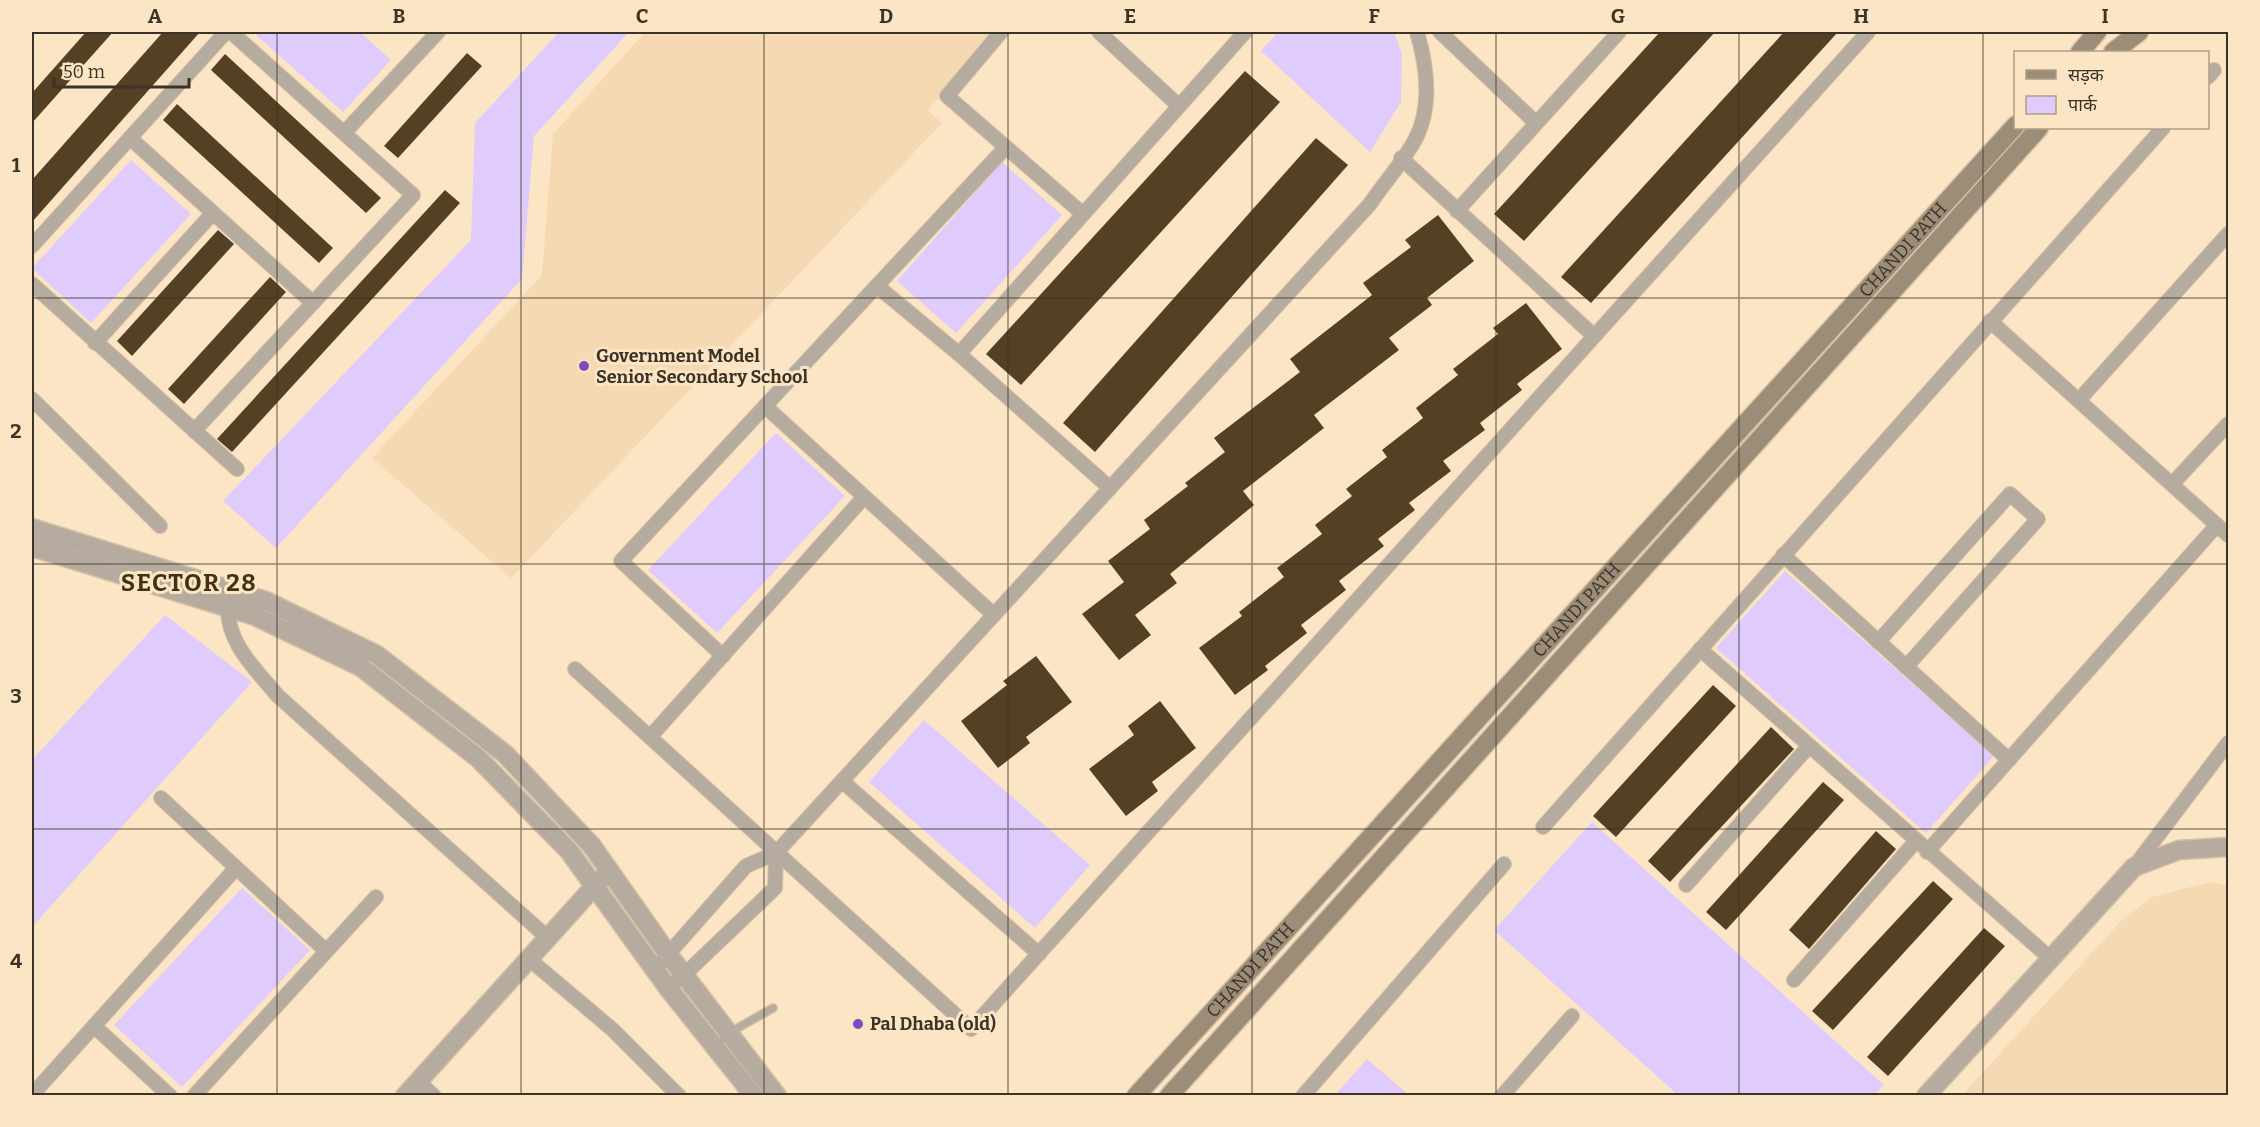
<svg xmlns="http://www.w3.org/2000/svg" width="2260" height="1127" font-family="Bitter,'Noto Sans Devanagari',serif">
<rect width="100%" height="100%" fill="#fce5c5"/>
<g fill="#f4d9b3">
<polygon points="645,32 998,32 928,110 942,123 511,578 372,458 542,275 553,134"/>
<polygon points="2210,882 2228,886 2228,1095 1962,1095 2121,921 2152,897"/>
</g>
<g fill="#dfccfc">
<polygon points="259,32 360,32 391,60 343,112 256,35"/>
<polygon points="559,32 629,32 534,136 522,279 276,548 223,501 471,240 475,123"/>
<polygon points="1278,32 1394,32 1402,54 1401,102 1370,152 1261,51"/>
<polygon points="131,160 191,214 91,323 32,268"/>
<polygon points="1002,162 1062,215 956,333 897,281"/>
<polygon points="776,433 845,496 717,633 648,570"/>
<polygon points="1785,571 1994,756 1926,833 1716,648"/>
<polygon points="165,615 252,682 32,927 32,760"/>
<polygon points="924,720 1090,865 1035,928 869,782"/>
<polygon points="1592,822 1884,1085 1874,1095 1678,1095 1494,930"/>
<polygon points="242,888 310,950 182,1087 114,1025"/>
<polygon points="1367,1059 1409,1095 1335,1095"/>
</g>
<g fill="#544025">
<polygon points="86,32 113,32 32,123 32,93"/>
<polygon points="163,32 200,32 32,222 32,180"/>
<polygon points="1660,32 1715,32 1524,241 1494,214"/>
<polygon points="1784,32 1838,32 1591,303 1561,277"/>
<polygon points="467,53 482,66 398,158 384,146"/>
<polygon points="225,54 381,198 366,213 211,70"/>
<polygon points="1245,71 1280,102 1021,385 986,354"/>
<polygon points="177,104 333,248 319,263 163,120"/>
<polygon points="1316,138 1348,165 1095,452 1063,423"/>
<polygon points="445,190 460,203 232,452 217,439"/>
<polygon points="1438,215 1474,261 1427,298 1432,305 1389,338 1399,350 1314,415 1324,428 1243,491 1254,505 1170,574 1177,583 1135,615 1151,635 1119,660 1082,614 1124,582 1108,561 1150,529 1144,520 1188,486 1185,483 1225,452 1214,438 1300,372 1290,359 1372,295 1363,283 1411,247 1405,240"/>
<polygon points="218,230 234,244 132,356 117,341"/>
<polygon points="270,277 286,292 184,404 168,389"/>
<polygon points="1526,303 1562,349 1517,384 1522,390 1480,423 1485,430 1443,461 1451,471 1409,503 1415,510 1378,539 1384,546 1339,581 1346,590 1301,625 1307,633 1265,666 1268,670 1235,695 1199,648 1242,616 1239,612 1284,577 1277,568 1322,534 1315,525 1352,496 1346,489 1387,457 1382,450 1423,418 1416,408 1458,375 1453,369 1498,334 1493,328"/>
<polygon points="1036,656 1072,702 1026,737 1030,743 998,768 961,721 1007,685 1003,681"/>
<polygon points="1713,685 1736,706 1616,837 1593,816"/>
<polygon points="1160,701 1196,748 1152,782 1158,791 1126,816 1089,769 1134,735 1128,726"/>
<polygon points="1771,727 1794,749 1670,882 1648,861"/>
<polygon points="1823,782 1844,800 1726,930 1706,912"/>
<polygon points="1876,831 1896,849 1809,949 1789,930"/>
<polygon points="1933,881 1953,899 1833,1030 1812,1011"/>
<polygon points="1984,928 2005,946 1888,1076 1867,1057"/>
</g>
<g fill="none" stroke-linecap="round" stroke-linejoin="round">
<defs>
<polyline id="service" points="716,1046 729,1033 773,1008"/>
<g id="minor">
<polyline points="1001,32 947,96 1083,214"/>
<polyline points="1099,32 1179,106"/>
<polyline points="1440,32 1536,123"/>
<polyline points="2208,77 2214,70"/>
<polyline points="344,133 438,32"/>
<polyline points="130,138 313,303"/>
<polyline points="1401,158 1594,336"/>
<polyline points="1457,211 1619,32"/>
<polyline points="32,246 226,32"/>
<polyline points="32,284 237,469"/>
<polyline points="877,286 959,354 1110,488"/>
<polyline points="1990,321 2228,535"/>
<polyline points="95,343 213,213"/>
<polyline points="959,354 1245,32"/>
<polyline points="32,399 160,526"/>
<polyline points="2079,400 2228,234"/>
<polyline points="766,407 994,615"/>
<polyline points="194,431 413,195 231,32"/>
<polyline points="2173,483 2228,424"/>
<polyline points="1783,555 2009,760"/>
<path d="M229,601c-7,37 27,69 49,95l270,242"/>
<polyline points="1878,642 2010,494 2038,519 1906,667"/>
<polyline points="1700,649 2051,959"/>
<polyline points="723,656 621,561 1005,148"/>
<polyline points="575,669 971,1029 1868,32"/>
<polyline points="650,737 864,497"/>
<polyline points="842,781 1039,954"/>
<polyline points="161,798 326,951"/>
<polyline points="1543,827 2163,128"/>
<polyline points="1927,852 2217,525"/>
<polyline points="2134,867 2228,743"/>
<polyline points="1686,885 1809,746"/>
<polyline points="529,959 613,1030 679,1096"/>
<path d="M655,969l91,-103 30,-13 594,-649c14,-21 33,-42 45,-64 18,-34 12,-74 2,-108"/>
<polyline points="1794,980 1916,841"/>
<polyline points="668,988 685,974 775,888 776,853"/>
<polyline points="94,1026 170,1096"/>
<polyline points="418,1081 434,1096"/>
<polyline points="32,1095 236,868"/>
<polyline points="194,1096 376,897"/>
<polyline points="1303,1096 1504,864"/>
<polyline points="1502,1096 1572,1016"/>
</g>
<g id="tertiary">
<polyline points="32,528 266,601 377,655 505,754 592,846 668,954 777,1096"/>
<polyline points="32,547 255,616 361,667 478,758 569,851 668,988 754,1096"/>
<polyline points="405,1096 601,879"/>
<polyline points="1926,1096 2134,867 2179,850 2228,847"/>
</g>
<g id="secondary">
<polyline points="2080,52 2097,32"/>
<polyline points="2113,52 2139,32"/>
<path id="s1" d="M1136,1096l880,-971"/>
<polyline points="1169,1096 2039,128"/>
</g>
</defs>
<use href="#service" stroke="#d6c1a5" stroke-width="10"/>
<use href="#minor" stroke="#d6c1a5" stroke-width="16"/>
<use href="#tertiary" stroke="#d6c1a5" stroke-width="21"/>
<use href="#secondary" stroke="#d6c1a5" stroke-width="21"/>
<use href="#service" stroke="#b5ab9e" stroke-width="7"/>
<use href="#minor" stroke="#b5ab9e" stroke-width="14"/>
<use href="#tertiary" stroke="#b5ab9e" stroke-width="18"/>
<use href="#secondary" stroke="#9c8d79" stroke-width="18"/>
</g>
<path fill="none" stroke="#3c3327" stroke-width="1.5" stroke-opacity="0.55" d="M277,32v1064M521,32v1064M764,32v1064M1008,32v1064M1252,32v1064M1496,32v1064M1739,32v1064M1983,32v1064M32,298h2196M32,564h2196M32,829h2196"/>
<g fill="#8248be" stroke="#fce5c5" stroke-width="2">
<circle cx="584" cy="366" r="6"/>
<circle cx="858" cy="1024" r="6"/>
</g>
<g text-anchor="middle" stroke-width="6" stroke-linejoin="round" paint-order="stroke">
<g font-size="18" fill="#3c3327" stroke="#fce5c5">
<text dy="6" stroke="none"><textPath href="#s1" startOffset="1142">CHANDI PATH</textPath></text>
<text dy="6" stroke="none"><textPath href="#s1" startOffset="656">CHANDI PATH</textPath></text>
<text dy="6" stroke="none"><textPath href="#s1" startOffset="170">CHANDI PATH</textPath></text>
</g>
<g font-size="18" font-weight="bold" fill="#3c3327" stroke="#fce5c5" text-anchor="start">
<text x="596" y="362">Government Model<tspan x="596" dy="21">Senior Secondary School</tspan></text>
<text x="870" y="1030">Pal Dhaba (old)</text>
</g>
<g font-size="24" font-weight="bold" letter-spacing="1.5" fill="#433115" stroke="#fce5c5">
<text x="189" y="591">SECTOR 28</text>
</g>
</g>
<rect width="2260" height="1127" fill="none" stroke="#fce5c5" stroke-width="66"/>
<rect x="2014" y="51" width="195" height="78" fill="#fce5c5" stroke="#af9e86" stroke-width="1.5"/>
<rect x="2026" y="70" width="30" height="9" fill="#9c8d79" stroke="#af9e86" stroke-width="1.5"/>
<text x="2068" y="81" font-size="18" fill="#3c3327">सड़क</text>
<rect x="2026" y="96" width="30" height="18" fill="#dfccfc" stroke="#af9e86" stroke-width="1.5"/>
<text x="2068" y="111" font-size="18" fill="#3c3327">पार्क</text>
<path d="M54 78v9h135v-9" fill="none" stroke="#3c3327" stroke-width="3"/>
<text x="63" y="78" font-size="18" fill="#3c3327" stroke="#fce5c5" stroke-width="4.5" paint-order="stroke">50 m</text>
<rect x="33" y="33" width="2194" height="1061" fill="none" stroke="#3c3327" stroke-width="2"/>
<g font-size="20" text-anchor="middle" font-weight="bold" fill="#3c3327">
<text x="155" y="23">A</text>
<text x="399" y="23">B</text>
<text x="642" y="23">C</text>
<text x="886" y="23">D</text>
<text x="1130" y="23">E</text>
<text x="1374" y="23">F</text>
<text x="1618" y="23">G</text>
<text x="1861" y="23">H</text>
<text x="2105" y="23">I</text>
<text x="16" y="172">1</text>
<text x="16" y="438">2</text>
<text x="16" y="703">3</text>
<text x="16" y="968">4</text>
</g>
</svg>
